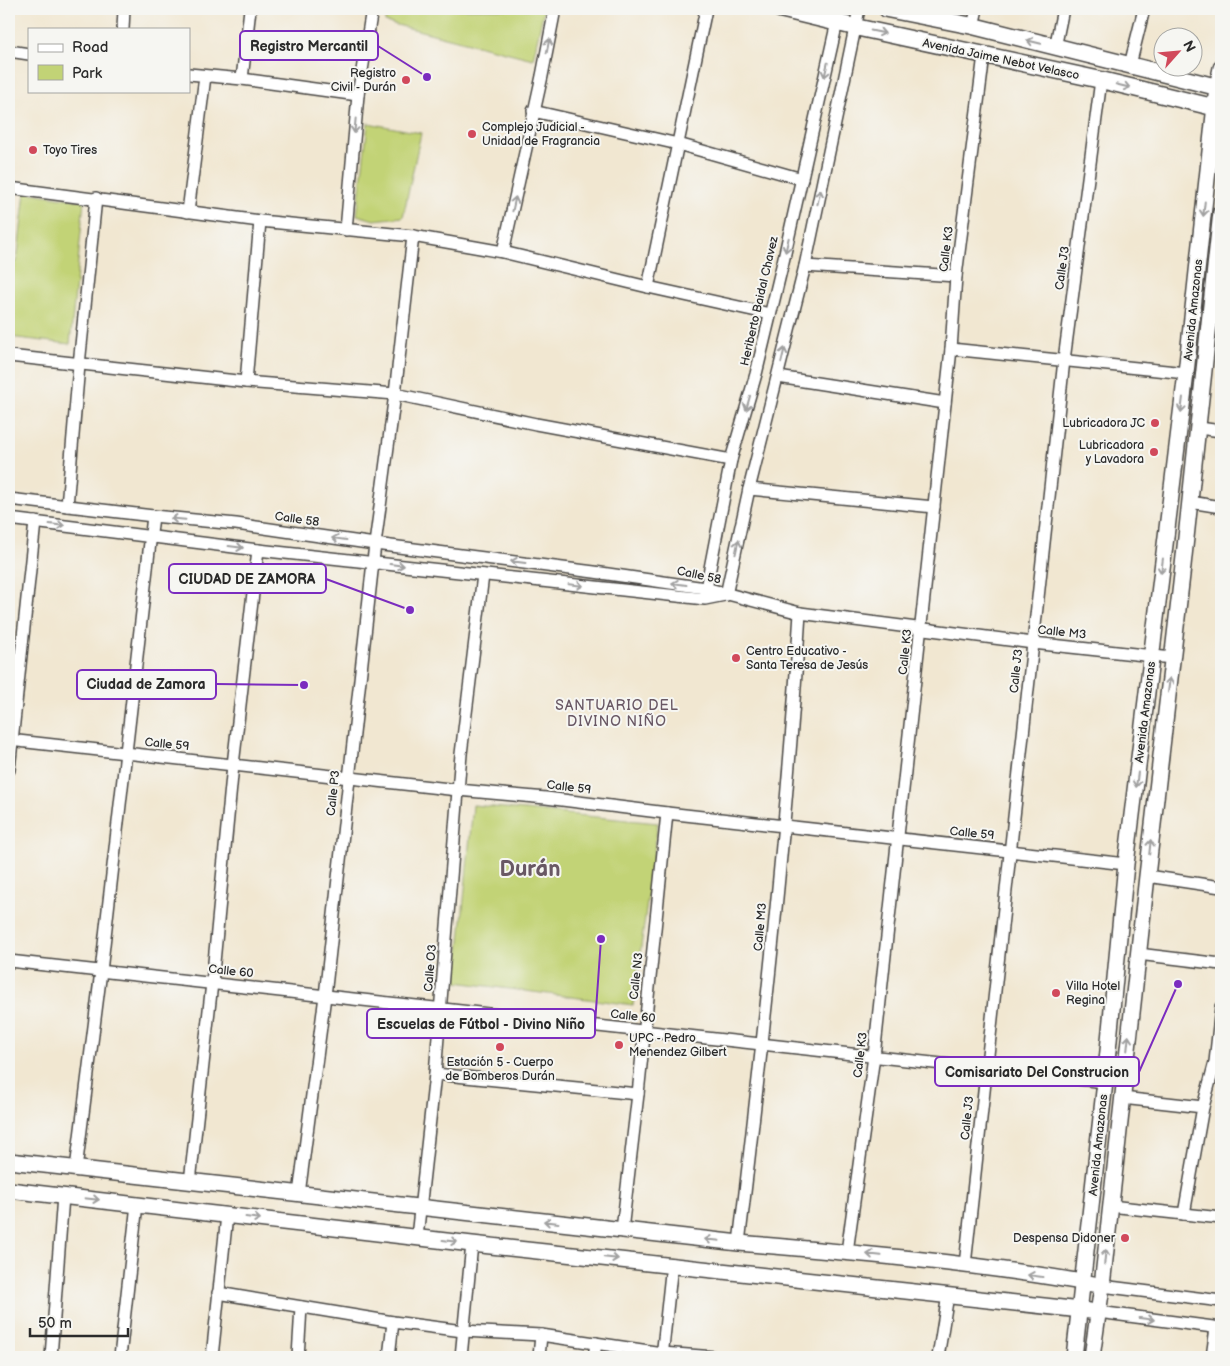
<svg xmlns="http://www.w3.org/2000/svg" width="1230" height="1366" font-family="'Balsamiq Sans',sans-serif">
<rect width="100%" height="100%" fill="#f6f6f2"/>
<filter id="ink" filterUnits="userSpaceOnUse"><feTurbulence type="fractalNoise" baseFrequency=".02" numOctaves="2"/><feDisplacementMap in="SourceGraphic" scale="10" xChannelSelector="R" yChannelSelector="G"/><feConvolveMatrix kernelMatrix="1 2 1 2 8 2 1 2 1" color-interpolation-filters="sRGB"/></filter>
<filter id="wash" filterUnits="userSpaceOnUse"><feTurbulence type="fractalNoise" baseFrequency=".0096" numOctaves="4" result="noise"/><feDisplacementMap in="SourceGraphic" scale="20" xChannelSelector="R" yChannelSelector="G"/><feGaussianBlur stdDeviation="1.12" result="paint"/><feColorMatrix in="noise" values="0 0 0 0 0 0 0 0 0 0 0 0 0 0 0 0 0 1.4 0 .05"/><feComposite in="paint" operator="in"/></filter>
<g filter="url(#wash)">
<rect width="100%" height="100%" fill="#f1e7d1"/>
<g fill="#c2d376" stroke="#767f50">
<polygon points="386,9 544,9 533,59 385,22"/>
<polygon points="368,123 421,133 403,217 374,220 357,215"/>
<polygon points="25,192 84,201 70,344 9,337 9,262 17,262"/>
<polygon points="473,805 658,823 633,1005 456,982"/>
</g>
</g>
<g filter="url(#ink)">
<g fill="none" stroke-linecap="round" stroke-linejoin="round">
<defs>
<g id="minor">
<polyline points="973,26 977,9"/>
<polyline points="123,29 124,9"/>
<polyline points="1055,48 1063,9"/>
<polyline points="9,51 29,54"/>
<polyline points="1130,65 1144,9"/>
<polyline points="189,74 242,79 358,95"/>
<polyline points="242,79 250,9"/>
<polyline points="533,111 678,144 802,179"/>
<polyline points="9,188 260,221 413,236 503,252 648,287 770,314"/>
<polyline points="188,212 205,76"/>
<polyline points="346,230 358,95 372,9"/>
<polyline points="503,252 542,76 555,9"/>
<polyline points="805,266 956,276"/>
<polyline points="648,287 706,9"/>
<polyline points="951,349 1186,373"/>
<polyline points="9,356 246,382 395,394 536,424 731,460"/>
<polyline points="778,377 945,403"/>
<polyline points="246,382 260,221"/>
<polyline points="1199,428 1221,431"/>
<polyline points="749,489 934,507"/>
<polyline points="9,499 153,516 236,524 375,544 594,572 705,588 800,613 1033,643 1172,658"/>
<polyline points="1190,502 1221,507"/>
<polyline points="67,506 79,365 96,198"/>
<polyline points="9,519 258,550 705,599 725,595"/>
<polyline points="705,594 731,460 756,374 783,262 837,22 838,9"/>
<polyline points="726,595 749,489 805,266 859,9"/>
<polyline points="9,740 458,790 546,798 667,813 1126,864"/>
<polyline points="9,770 35,522"/>
<polyline points="1147,876 1221,887"/>
<polyline points="1138,954 1221,964"/>
<polyline points="9,961 1105,1082"/>
<polyline points="435,1074 638,1094"/>
<polyline points="1122,1098 1203,1107 1184,1214"/>
<polyline points="1203,1107 1215,1062 1221,1007"/>
<polyline points="76,1169 101,971 153,516"/>
<polyline points="190,1182 212,983 233,765 258,550"/>
<polyline points="299,1194 325,996 375,544 395,394 413,236"/>
<polyline points="1110,1206 1221,1218"/>
<polyline points="622,1230 638,1094 667,813"/>
<polyline points="417,1237 435,1074 461,754 483,575"/>
<path d="M739,1243c25,-209 48,-419 61,-630"/>
<polyline points="847,1252 874,1056 951,349 956,276 984,55"/>
<polyline points="965,1265 1064,360 1101,80"/>
<polyline points="1102,1286 1221,1301"/>
<polyline points="218,1293 393,1322 463,1331 541,1335 662,1353 715,1357"/>
<polyline points="1098,1312 1221,1328"/>
<polyline points="51,1357 63,1196"/>
<polyline points="120,1357 137,1204"/>
<polyline points="212,1357 227,1215"/>
<polyline points="298,1357 301,1307"/>
<polyline points="389,1357 393,1322"/>
<polyline points="461,1357 472,1244"/>
<polyline points="539,1357 541,1335"/>
<polyline points="594,1357 596,1343"/>
<polyline points="662,1357 672,1264"/>
<polyline points="938,1357 948,1295"/>
<polyline points="1212,1357 1216,1328"/>
</g>
<g id="tertiary">
<path d="M9,1161l730,82c118,10 237,20 354,41"/>
<polyline points="9,1190 472,1244 1090,1311"/>
<polyline points="1074,1357 1105,1082 1126,864 1186,373 1217,87 1221,68"/>
<polyline points="1092,1357 1102,1286 1147,876 1182,575 1221,212"/>
</g>
<g id="secondary">
<polyline points="780,9 855,27 1101,80 1221,109"/>
<polyline points="887,9 973,26 1221,88"/>
</g>
</defs>
<use href="#minor" stroke="#494744" stroke-width="14"/>
<use href="#tertiary" stroke="#494744" stroke-width="18"/>
<use href="#secondary" stroke="#494744" stroke-width="19"/>
<use href="#minor" stroke="#fff" stroke-width="11"/>
<use href="#tertiary" stroke="#fff" stroke-width="15"/>
<use href="#secondary" stroke="#fff" stroke-width="16"/>
</g>
<defs><path id="oneway-shaft" d="M-6 0H5M1.5-3L5.5 0L1.5 3" fill="none" stroke-width="1.6" stroke-linecap="round" stroke-linejoin="round" transform="scale(1.25)"/></defs>
<g stroke="#a0a0a0">
<use href="#oneway-shaft" transform="translate(878 32) rotate(12)"/>
<use href="#oneway-shaft" transform="translate(1034 42) rotate(-166)"/>
<use href="#oneway-shaft" transform="translate(548 46) rotate(-79)"/>
<use href="#oneway-shaft" transform="translate(826 70) rotate(103)"/>
<use href="#oneway-shaft" transform="translate(1123 86) rotate(14)"/>
<use href="#oneway-shaft" transform="translate(355 126) rotate(95)"/>
<use href="#oneway-shaft" transform="translate(819 197) rotate(-78)"/>
<use href="#oneway-shaft" transform="translate(514 204) rotate(-78)"/>
<use href="#oneway-shaft" transform="translate(1204 209) rotate(96)"/>
<use href="#oneway-shaft" transform="translate(787 245) rotate(103)"/>
<use href="#oneway-shaft" transform="translate(783 355) rotate(-77)"/>
<use href="#oneway-shaft" transform="translate(748 403) rotate(106)"/>
<use href="#oneway-shaft" transform="translate(1182 405) rotate(97)"/>
<use href="#oneway-shaft" transform="translate(178 519) rotate(-175)"/>
<use href="#oneway-shaft" transform="translate(57 525) rotate(7)"/>
<use href="#oneway-shaft" transform="translate(339 539) rotate(-172)"/>
<use href="#oneway-shaft" transform="translate(236 547) rotate(7)"/>
<use href="#oneway-shaft" transform="translate(737 547) rotate(-78)"/>
<use href="#oneway-shaft" transform="translate(518 562) rotate(-173)"/>
<use href="#oneway-shaft" transform="translate(397 565) rotate(7)"/>
<use href="#oneway-shaft" transform="translate(1162 566) rotate(97)"/>
<use href="#oneway-shaft" transform="translate(679 584) rotate(-172)"/>
<use href="#oneway-shaft" transform="translate(576 585) rotate(6)"/>
<use href="#oneway-shaft" transform="translate(1169 685) rotate(-83)"/>
<use href="#oneway-shaft" transform="translate(1137 780) rotate(97)"/>
<use href="#oneway-shaft" transform="translate(1150 847) rotate(-84)"/>
<use href="#oneway-shaft" transform="translate(1128 1043) rotate(-84)"/>
<use href="#oneway-shaft" transform="translate(92 1199) rotate(6)"/>
<use href="#oneway-shaft" transform="translate(253 1218) rotate(7)"/>
<use href="#oneway-shaft" transform="translate(551 1222) rotate(-173)"/>
<use href="#oneway-shaft" transform="translate(712 1240) rotate(-174)"/>
<use href="#oneway-shaft" transform="translate(450 1241) rotate(7)"/>
<use href="#oneway-shaft" transform="translate(874 1255) rotate(-174)"/>
<use href="#oneway-shaft" transform="translate(1105 1257) rotate(-84)"/>
<use href="#oneway-shaft" transform="translate(611 1258) rotate(6)"/>
<use href="#oneway-shaft" transform="translate(1035 1276) rotate(-172)"/>
<use href="#oneway-shaft" transform="translate(1147 1319) rotate(7)"/>
</g>
</g>
<g fill="#d1495b" stroke="#f6f6f2" stroke-width="2">
<circle cx="406" cy="80" r="5"/>
<circle cx="472" cy="134" r="5"/>
<circle cx="33" cy="150" r="5"/>
<circle cx="1155" cy="423" r="5"/>
<circle cx="1154" cy="452" r="5"/>
<circle cx="736" cy="658" r="5"/>
<circle cx="1056" cy="993" r="5"/>
<circle cx="619" cy="1045" r="5"/>
<circle cx="500" cy="1047" r="5"/>
<circle cx="1125" cy="1238" r="5"/>
</g>
<g text-anchor="middle" stroke-width="4" stroke-linejoin="round" paint-order="stroke">
<g font-size="12" fill="#2b2b2b" stroke="#f6f6f2">
<text transform="translate(1001 59) rotate(12)" y="4">Avenida Jaime Nebot Velasco</text>
<text transform="translate(946 249) rotate(-83)" y="4">Calle K3</text>
<text transform="translate(1062 268) rotate(-82)" y="4">Calle J3</text>
<text transform="translate(759 301) rotate(-77)" y="4">Heriberto Baidal Chavez</text>
<text transform="translate(1193 310) rotate(-84)" y="4">Avenida Amazonas</text>
<text transform="translate(297 519) rotate(8)" y="4">Calle 58</text>
<text transform="translate(699 575) rotate(12)" y="4">Calle 58</text>
<text transform="translate(1062 632) rotate(6)" y="4">Calle M3</text>
<text transform="translate(905 652) rotate(-84)" y="4">Calle K3</text>
<text transform="translate(1016 671) rotate(-84)" y="4">Calle J3</text>
<text transform="translate(1145 712) rotate(-83)" y="4">Avenida Amazonas</text>
<text transform="translate(167 744) rotate(6)" y="4">Calle 59</text>
<text transform="translate(569 787) rotate(7)" y="4">Calle 59</text>
<text transform="translate(333 793) rotate(-84)" y="4">Calle P3</text>
<text transform="translate(972 833) rotate(6)" y="4">Calle 59</text>
<text transform="translate(760 927) rotate(-85)" y="4">Calle M3</text>
<text transform="translate(430 968) rotate(-85)" y="4">Calle O3</text>
<text transform="translate(231 971) rotate(6)" y="4">Calle 60</text>
<text transform="translate(636 976) rotate(-84)" y="4">Calle N3</text>
<text transform="translate(633 1016) rotate(6)" y="4">Calle 60</text>
<text transform="translate(860 1055) rotate(-83)" y="4">Calle K3</text>
<text transform="translate(967 1118) rotate(-84)" y="4">Calle J3</text>
<text transform="translate(1098 1145) rotate(-84)" y="4">Avenida Amazonas</text>
</g>
<g font-size="12" fill="#2b2b2b" stroke="#f6f6f2" text-anchor="start">
<text x="396" y="77" text-anchor="end">Registro<tspan x="396" dy="14">Civil - Durán</tspan></text>
<text x="482" y="131">Complejo Judicial -<tspan x="482" dy="14">Unidad de Fragrancia</tspan></text>
<text x="43" y="154">Toyo Tires</text>
<text x="1145" y="427" text-anchor="end">Lubricadora JC</text>
<text x="1144" y="449" text-anchor="end">Lubricadora<tspan x="1144" dy="14">y Lavadora</tspan></text>
<text x="746" y="655">Centro Educativo -<tspan x="746" dy="14">Santa Teresa de Jesús</tspan></text>
<text x="1066" y="990">Villa Hotel<tspan x="1066" dy="14">Regina</tspan></text>
<text x="629" y="1042">UPC - Pedro<tspan x="629" dy="14">Menendez Gilbert</tspan></text>
<text x="500" y="1066" text-anchor="middle">Estación 5 - Cuerpo<tspan x="500" dy="14">de Bomberos Durán</tspan></text>
<text x="1115" y="1242" text-anchor="end">Despensa Didoner</text>
</g>
<g font-size="14" letter-spacing="1" fill="#695864" stroke="#f6f6f2">
<text x="617" y="710">SANTUARIO DEL<tspan x="617" dy="16">DIVINO NIÑO</tspan></text>
</g>
<g font-size="22" font-weight="bold" fill="#695864" stroke="#f6f6f2">
<text x="530" y="876">Durán</text>
</g>
</g>
<path fill="none" stroke="#7b2cbf" stroke-width="2" d="M427 77L378 46M410 610L326 579M304 685L216 684M601 939L595 1024M1178 984L1139 1072"/>
<g fill="#7b2cbf" stroke="#f6f6f2" stroke-width="2">
<circle cx="427" cy="77" r="5"/>
<circle cx="410" cy="610" r="5"/>
<circle cx="304" cy="685" r="5"/>
<circle cx="601" cy="939" r="5"/>
<circle cx="1178" cy="984" r="5"/>
</g>
<g fill="#f6f6f2" stroke="#7b2cbf" stroke-width="2">
<rect x="240" y="31" width="138" height="29" rx="5"/>
<rect x="169" y="564" width="157" height="29" rx="5"/>
<rect x="77" y="670" width="139" height="29" rx="5"/>
<rect x="367" y="1009" width="228" height="29" rx="5"/>
<rect x="935" y="1057" width="204" height="29" rx="5"/>
</g>
<g font-size="14" text-anchor="middle" font-weight="bold" fill="#2b2b2b">
<text x="309" y="51">Registro Mercantil</text>
<text x="247" y="584">CIUDAD DE ZAMORA</text>
<text x="146" y="689">Ciudad de Zamora</text>
<text x="481" y="1029">Escuelas de Fútbol - Divino Niño</text>
<text x="1037" y="1077">Comisariato Del Construcion</text>
</g>
<rect width="1230" height="1366" fill="none" stroke="#f6f6f2" stroke-width="30"/>
<rect x="28" y="28" width="162" height="65" fill="#f6f6f2" stroke="#a5a5a2"/>
<rect x="38" y="44" width="25" height="8" fill="#ffffff" stroke="#a5a5a2"/>
<text x="72" y="52" font-size="15" fill="#2b2b2b">Road</text>
<rect x="38" y="65" width="25" height="15" fill="#c2d376" stroke="#a5a5a2"/>
<text x="72" y="78" font-size="15" fill="#2b2b2b">Park</text>
<g transform="translate(1178 52) rotate(63)"><circle r="24" fill="#f6f6f2" stroke="#a5a5a2"/>
<path d="M0-4L9 19L0 12L-9 19Z" fill="#d1495b"/>
<text y="-8" font-size="14" font-weight="bold" text-anchor="middle" fill="#2b2b2b">N</text>
</g>
<path d="M30 1328v8h98v-8" fill="none" stroke="#2b2b2b" stroke-width="2.5"/>
<text x="38" y="1328" font-size="15" fill="#2b2b2b" stroke="#f6f6f2" stroke-width="4" paint-order="stroke">50 m</text>
</svg>
